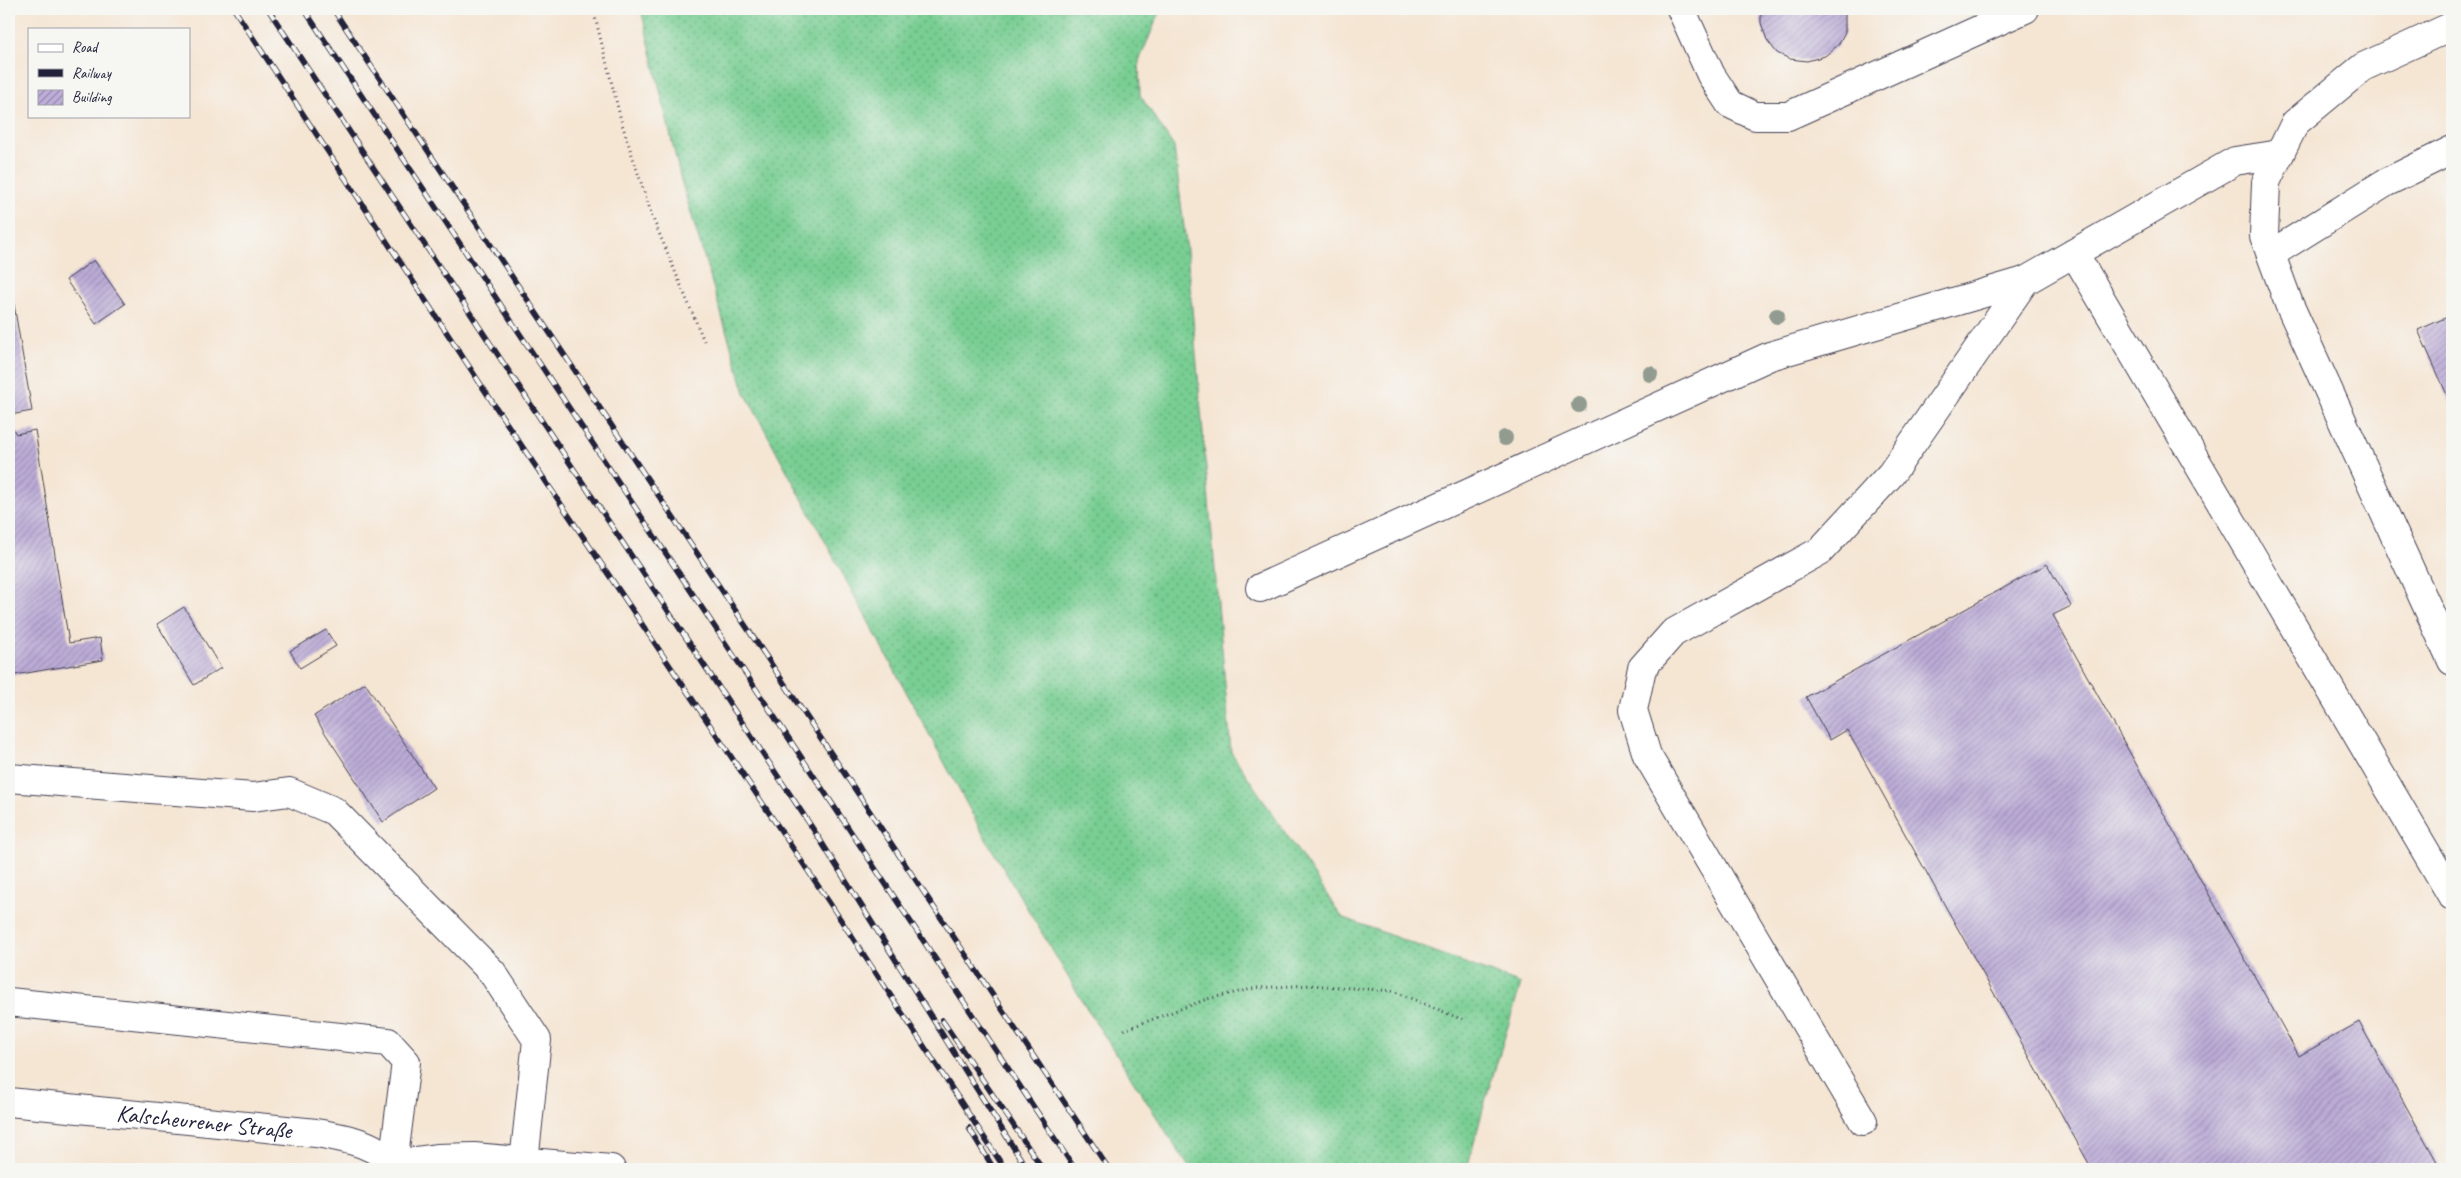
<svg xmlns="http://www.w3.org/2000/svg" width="2461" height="1178" font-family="Caveat,sans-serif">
<defs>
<pattern id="grass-dots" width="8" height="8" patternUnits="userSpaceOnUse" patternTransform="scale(1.25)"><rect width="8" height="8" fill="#78ce93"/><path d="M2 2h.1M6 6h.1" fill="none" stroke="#62a779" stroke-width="1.8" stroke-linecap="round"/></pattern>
<pattern id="building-hatch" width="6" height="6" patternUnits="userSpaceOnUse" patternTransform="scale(1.25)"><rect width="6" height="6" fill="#bcacd7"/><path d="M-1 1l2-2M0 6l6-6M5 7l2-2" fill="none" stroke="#988cb0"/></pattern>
</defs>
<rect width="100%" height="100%" fill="#f6f6f2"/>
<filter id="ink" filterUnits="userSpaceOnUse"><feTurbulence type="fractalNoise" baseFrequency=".02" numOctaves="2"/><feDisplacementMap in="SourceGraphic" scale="10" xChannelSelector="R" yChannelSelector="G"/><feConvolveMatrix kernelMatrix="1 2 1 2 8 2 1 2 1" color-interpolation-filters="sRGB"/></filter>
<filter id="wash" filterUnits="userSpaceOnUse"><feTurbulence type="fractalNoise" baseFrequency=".0096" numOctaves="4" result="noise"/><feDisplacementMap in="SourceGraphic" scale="20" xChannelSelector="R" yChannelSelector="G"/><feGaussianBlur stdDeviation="1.12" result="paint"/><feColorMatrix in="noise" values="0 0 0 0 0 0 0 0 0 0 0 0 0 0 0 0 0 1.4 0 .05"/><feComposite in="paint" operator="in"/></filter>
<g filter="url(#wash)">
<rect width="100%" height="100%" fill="#f5e5d3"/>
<polygon fill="url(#grass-dots)" stroke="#4d7867" points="641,9 1161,9 1139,61 1140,95 1174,147 1187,251 1231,752 1342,917 1521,984 1486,1098 1467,1169 1190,1169 1089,1012 984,836 745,393 681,180"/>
<g id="blocks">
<g fill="url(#building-hatch)">
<polygon points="1761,9 1845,9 1845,32 1838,45 1825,56 1807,61 1790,59 1777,53 1767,40 1761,23"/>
<polygon points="94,260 125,304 96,324 66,280"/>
<polygon points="9,275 32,411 10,415 12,427 16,434 35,430 69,643 100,638 103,660 9,676"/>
<polygon points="2452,315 2452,406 2418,330"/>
<polygon points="2047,564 2071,606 2053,615 2299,1056 2359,1022 2441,1169 2092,1169 1847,730 1830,740 1806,697"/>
<polygon points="184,607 221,668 194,685 157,624"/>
<polygon points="326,630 336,646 300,668 290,651"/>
<polygon points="365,683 434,788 383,822 314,716"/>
</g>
</g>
</g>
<g filter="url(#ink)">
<use href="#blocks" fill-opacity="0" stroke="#423f52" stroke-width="1"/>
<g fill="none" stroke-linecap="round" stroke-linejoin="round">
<defs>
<g id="minor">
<polyline points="1681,9 1711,75 1730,104 1755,116 1788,116 2025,9"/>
<polyline points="2452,26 2363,67 2295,123 2266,182 2264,236 2289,304 2452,661"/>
<polyline points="2074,253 2452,896"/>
<polyline points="2271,254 2385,183 2452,150"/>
<polyline points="1260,588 1770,356 2025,281"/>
<polyline points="9,778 253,797 289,792 334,811 492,972 537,1040 524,1162"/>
<polyline points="9,1002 388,1042 406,1062 393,1164"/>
<path id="s1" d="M9,1102l307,31c29,5 63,10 80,36"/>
<polyline points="1863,1121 1647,755 1633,710 1642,668 1673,633 1820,551 1891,474 2025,281 2235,161 2280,154"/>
<polyline points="393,1164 437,1158 474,1157 611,1169"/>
</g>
</defs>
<use href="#minor" stroke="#423f52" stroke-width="30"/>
<g stroke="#423f52" stroke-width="3" stroke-dasharray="1 4" stroke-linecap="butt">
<polyline points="593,9 622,124 652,216 704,341"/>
<polyline points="1124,1030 1207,999 1256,988 1311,985 1393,991 1466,1021"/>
</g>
<use href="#minor" stroke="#fff" stroke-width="28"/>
<defs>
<g id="rail">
<polyline points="234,9 495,406 829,902 1005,1169"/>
<polyline points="268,9 817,835 1027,1169"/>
<polyline points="304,9 1075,1169"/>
<polyline points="333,9 1109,1169"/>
<polyline points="942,1020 1043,1169"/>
<polyline points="969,1128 994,1169"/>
</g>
</defs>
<use href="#rail" stroke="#22223b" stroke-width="5.5"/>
<use href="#rail" stroke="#f6f6f2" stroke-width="4" stroke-dasharray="11" stroke-linecap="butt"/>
</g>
<g fill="#919b90">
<circle cx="1777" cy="316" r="8"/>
<circle cx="1650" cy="374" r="8"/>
<circle cx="1579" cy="405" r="8"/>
<circle cx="1505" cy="438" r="8"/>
</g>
</g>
<g text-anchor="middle" stroke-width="4.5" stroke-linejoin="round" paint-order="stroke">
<g font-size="24" fill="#22223b" stroke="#f6f6f2">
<text dy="8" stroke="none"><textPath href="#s1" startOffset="196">Kalscheurener Straße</textPath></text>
</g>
</g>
<rect width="2461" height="1178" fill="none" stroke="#f6f6f2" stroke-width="30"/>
<rect x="28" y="28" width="162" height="90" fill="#f6f6f2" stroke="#a1a1a9"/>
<rect x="38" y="44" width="25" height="8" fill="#ffffff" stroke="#a1a1a9"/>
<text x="72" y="52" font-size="15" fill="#22223b">Road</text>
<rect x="38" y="69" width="25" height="8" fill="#22223b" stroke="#a1a1a9"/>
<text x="72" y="78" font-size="15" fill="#22223b">Railway</text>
<rect x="38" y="90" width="25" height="15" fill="url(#building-hatch)" stroke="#a1a1a9"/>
<text x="72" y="102" font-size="15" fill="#22223b">Building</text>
</svg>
